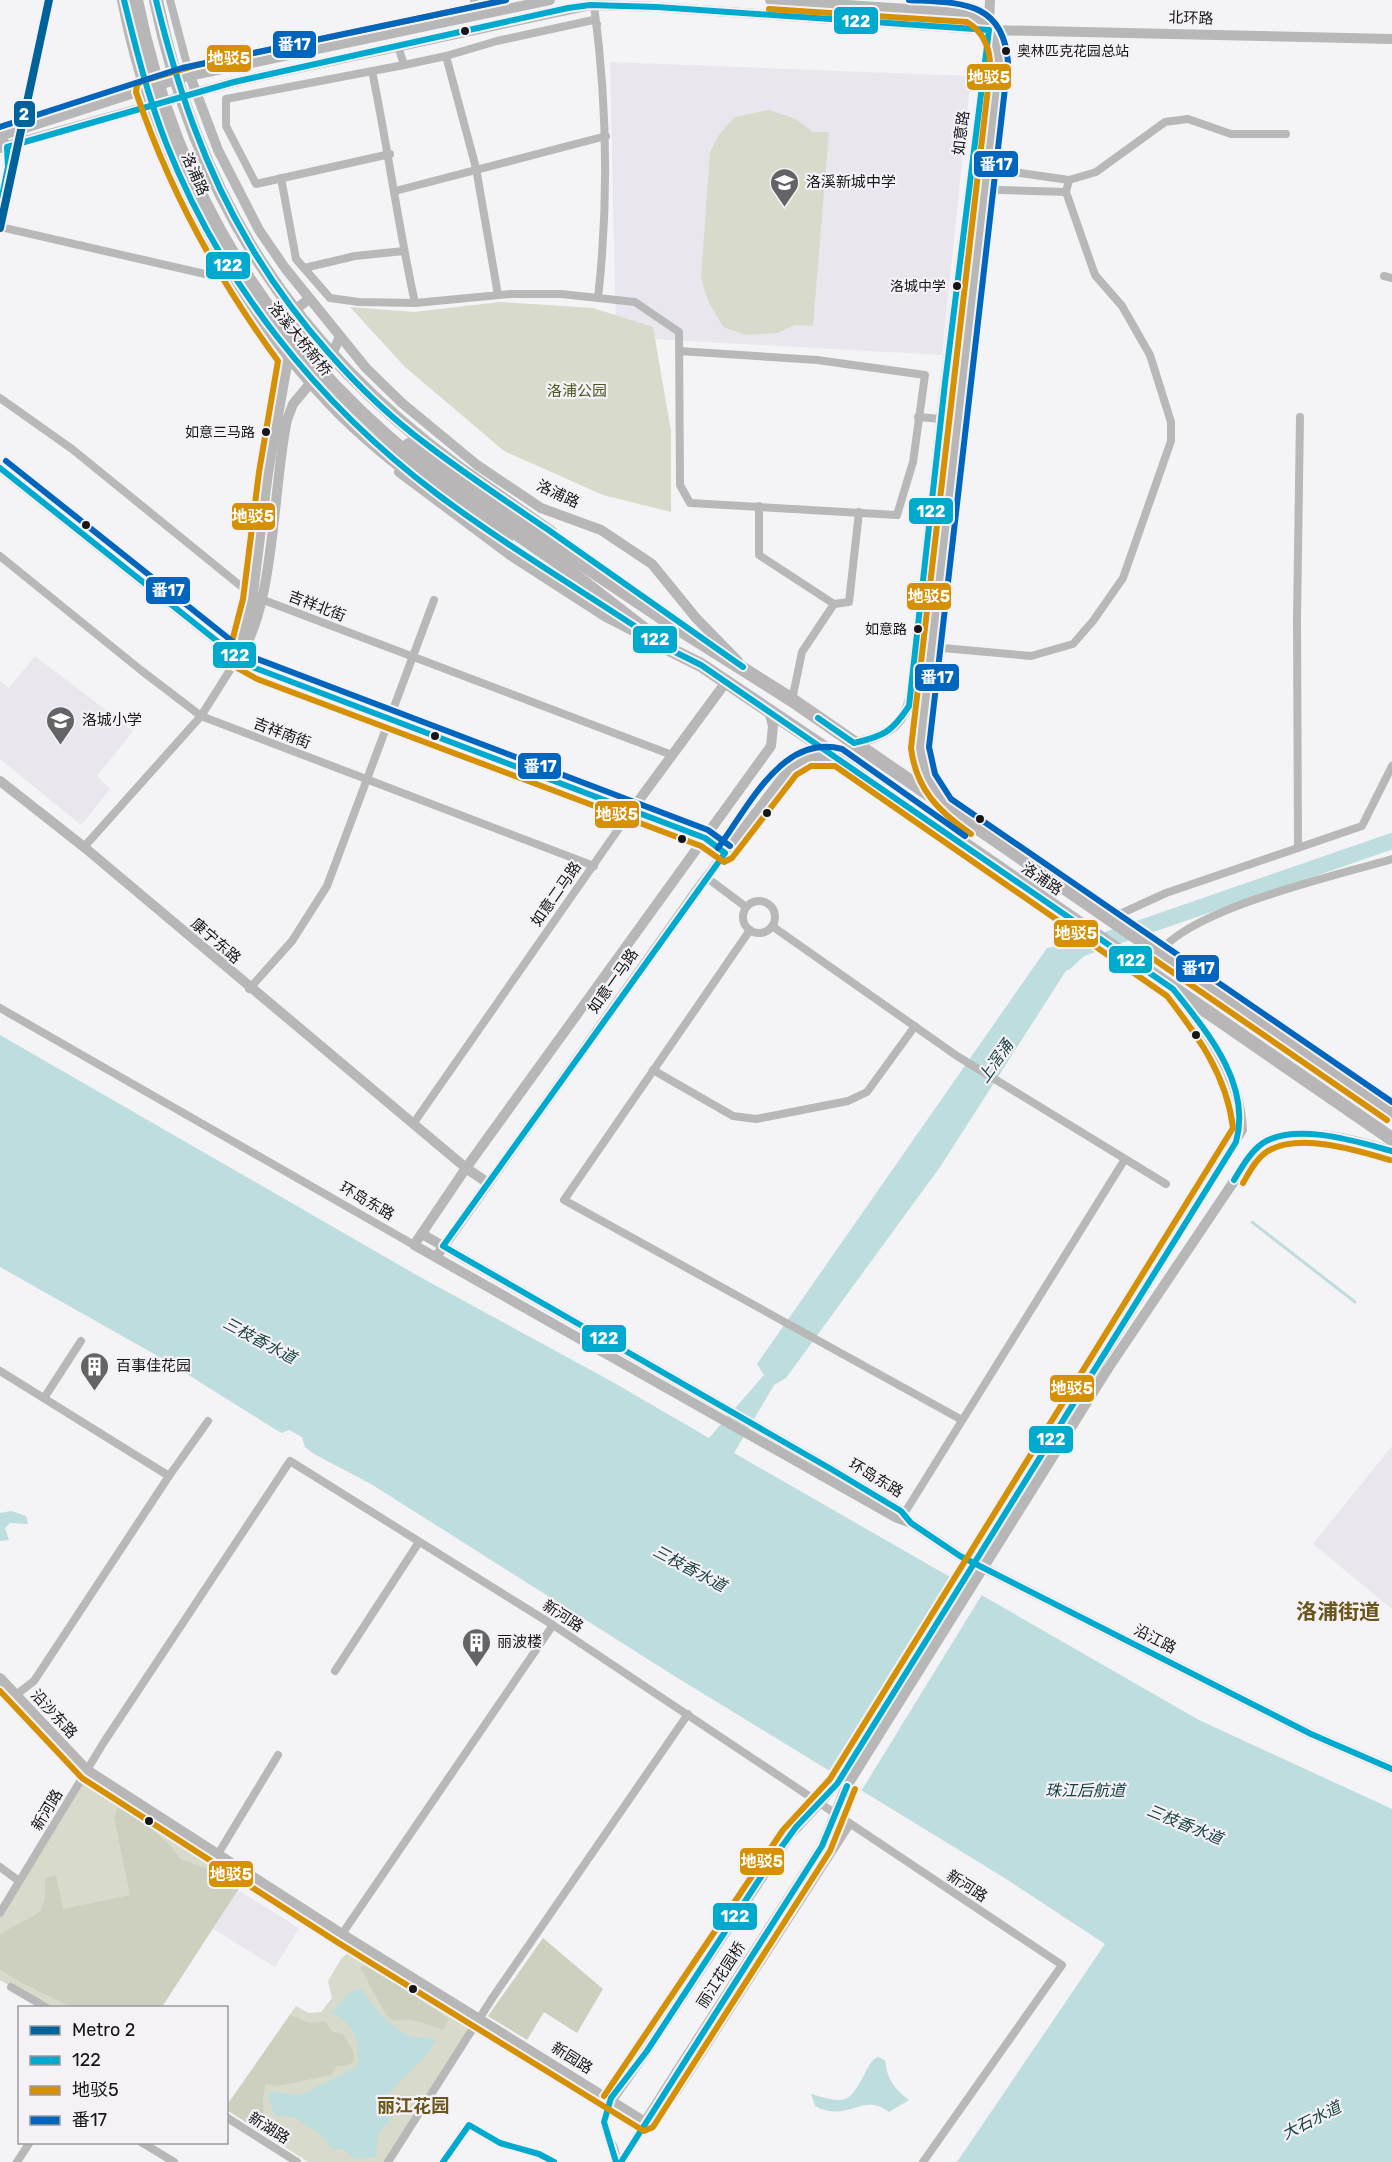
<svg xmlns="http://www.w3.org/2000/svg" width="1392" height="2162" font-family="Rubik,'Noto Sans SC',sans-serif">
<rect width="100%" height="100%" fill="#f4f3f6"/>
<g fill="#eae6ee">
<polygon points="610,62 971,76 942,355 616,337"/>
<polygon points="35,656 133,731 97,776 110,789 81,825 0,759 0,681 9,688"/>
<polygon points="1392,1446 1392,1609 1313,1544"/>
<polygon points="238,1890 299,1928 275,1967 213,1929"/>
</g>
<g fill="#d8dbcb">
<polygon points="769,110 796,119 813,132 829,132 813,326 795,325 777,333 746,335 723,327 708,301 701,278 710,152 720,133 735,117"/>
<polygon points="500,302 593,308 653,327 671,431 671,512 603,495 504,451 405,367 350,307 414,312"/>
<polygon points="86,1771 243,1875 238,1890 208,1929 161,2007 47,2007 0,1980 0,1912"/>
<polygon points="353,1948 476,2024 388,2162 308,2162 227,2110 226,2106 296,2006 309,2013 321,2012 332,1998 328,1981 341,1959"/>
</g>
<g fill="#cdd0bf">
<polygon points="118,1806 127,1808 170,1845 180,1859 223,1874 238,1890 162,2007 71,2007 18,1981 0,1969 0,1934 40,1912 45,1899 45,1879 56,1875 63,1909 130,1895 114,1817"/>
<polygon points="543,1938 603,1989 577,2033 544,2012 527,2040 488,2016"/>
<path d="M369,1965l80,54 -6,11c-18,-6 -29,-13 -49,-9l-8,-6 -26,-48z"/>
<path d="M290,2015l19,8 16,-2 7,11 11,2 10,17 1,10 -7,5h-10l-6,9 -53,11 -12,-2c-5,14 -2,25 -2,40l12,9 -2,7 -47,-30v-4z"/>
</g>
<g fill="#beddde">
<polygon points="1068,944 1080,949 940,1167 786,1378 774,1385 734,1453 1199,1720 1392,1809 1392,2162 957,2162 1105,1944 1003,1877 676,1677 371,1484 314,1454 305,1447 302,1437 289,1430 282,1433 278,1431 163,1359 0,1267 0,1035 420,1277 609,1380 709,1438 764,1375 757,1364 1047,948"/>
<polygon points="11,1511 26,1516 28,1524 10,1523 5,1528 9,1540 0,1541 0,1513"/>
<path d="M361,1989l23,30 16,12 12,6 21,1 2,3 -7,12 -40,41 6,21 -16,19 -2,22c-22,6 -19,3 -37,-8l-6,2 -12,-15 -28,-18 -18,-1 -7,-20 4,-4 28,3 55,-27 4,-6c-2,-24 -4,-39 -28,-49l20,-22z"/>
<path d="M878,2057l7,3c2,19 9,29 24,40l-20,12c-27,-21 -41,12 -74,-6l-4,-12c35,10 38,11 55,-23 4,-6 5,-11 12,-14z"/>
</g>
<polygon fill="#f4f3f6" points="953,1576 983,1593 860,1793 828,1773"/>
<g fill="none" stroke-linecap="round" stroke-linejoin="round">
<polyline stroke="#beddde" stroke-width="3" points="1252,1222 1355,1302"/>
<polyline stroke="#beddde" stroke-width="16" points="1065,963 1080,949 1392,841"/>
<g stroke="#b9b8b9" stroke-width="8">
<polyline points="170,0 190,76"/>
<polyline points="474,0 477,16"/>
<path d="M594,5c13,97 15,195 4,293"/>
<polyline points="446,56 497,41 593,20 597,24"/>
<polyline points="404,65 446,56 476,168 498,295"/>
<polyline points="390,154 256,184 226,126 226,99 404,65 398,46"/>
<polyline points="972,166 1069,180 1096,172 1165,122 1188,119 1231,134 1286,134"/>
<path d="M281,178l15,81 34,39 29,4 56,1c-17,-77 -27,-155 -43,-232"/>
<polyline points="969,189 1066,192"/>
<polyline points="395,191 606,136"/>
<polyline points="0,227 205,274"/>
<polyline points="304,268 355,256 404,251"/>
<polyline points="1384,276 1392,278"/>
<polyline points="415,303 511,294 561,294 635,302 679,332 680,485 690,503 897,515 913,462 925,375 817,360 679,351"/>
<polyline points="0,398 72,449 253,596 672,755"/>
<polyline points="918,417 941,419"/>
<polyline points="759,506 759,555 834,604 849,602 859,512"/>
<polyline points="0,556 142,671 201,716 594,866"/>
<polyline points="931,647 1031,656 1073,644 1093,621 1123,578 1171,441 1171,422 1150,355 1122,306 1095,275 1066,192 1069,180"/>
<polyline points="792,700 802,652 834,604"/>
<polyline points="84,847 201,716 237,659"/>
<polyline points="1298,848 1297,619 1300,417"/>
<polyline points="706,877 746,907"/>
<circle cx="759" cy="917" r="16"/>
<polyline points="1109,919 1166,893 1362,826 1392,766"/>
<polyline points="772,926 957,1056 1166,1184"/>
<polyline points="750,930 564,1200 962,1420"/>
<path d="M1159,953c33,-45 176,-77 233,-94"/>
<polyline points="249,989 292,941 327,886 434,600"/>
<polyline points="0,1008 414,1245"/>
<polyline points="653,1070 733,1116 756,1119 848,1101 867,1092 915,1026"/>
<polyline points="413,1124 631,811"/>
<polyline points="0,1371 169,1476 34,1681 16,1695"/>
<polyline points="44,1398 81,1341"/>
<polyline points="169,1476 208,1421"/>
<polyline points="907,1509 1125,1159"/>
<polyline points="335,1671 419,1542"/>
<polyline points="218,1854 278,1755"/>
<polyline points="0,1867 19,1881"/>
<polyline points="0,1913 104,1742 290,1461 553,1625 1062,1965 923,2162"/>
<polyline points="342,1934 553,1625"/>
<polyline points="11,1987 47,2008"/>
<path d="M611,2101c-18,38 7,34 5,61"/>
<polyline points="226,2117 297,2162"/>
<polyline points="141,2142 174,2162"/>
<polyline points="17,2162 30,2142"/>
<polyline points="388,2162 493,1997 688,1714"/>
<polyline points="621,2162 645,2122 677,2092 850,1824"/>
</g>
<g stroke="#b8b7b8" stroke-width="10">
<path d="M770,0l200,13c23,12 31,35 29,59l-79,676 7,30 14,22"/>
<polyline points="190,76 218,150 259,230 285,268 366,368 402,403 477,465 541,508 601,530 652,564 696,618 738,661"/>
<polyline points="0,136 184,77 550,0"/>
<polyline points="0,148 234,82 590,5 657,7 989,30 1392,39"/>
<path d="M0,206c4,-19 15,-46 4,-64"/>
<polyline points="274,326 309,299"/>
<polyline points="0,468 247,665 705,838 725,853"/>
<polyline points="399,472 510,555 606,617 655,642"/>
<polyline points="237,656 252,601 268,473 288,359"/>
<path d="M237,659c38,-45 36,-177 50,-239l6,-16 35,-42 12,-25"/>
<polyline points="769,711 773,726 771,746 466,1168 414,1245 895,1517 911,1523 960,1556 1311,1734 1392,1769"/>
<path d="M854,743c30,-6 50,-16 57,-48l34,-312 43,-338 2,-45"/>
<polyline points="0,781 84,847 466,1168 488,1183"/>
<polyline points="631,811 726,682"/>
<polyline points="422,1234 831,1469 901,1511 909,1521"/>
<path d="M436,1257l264,-371 83,-109c15,-18 30,-22 54,-20"/>
<path d="M1098,1365l144,-235c-2,-53 -33,-96 -65,-136"/>
<path d="M1107,1370l148,-220c37,-29 96,-11 137,1"/>
<polyline points="0,1678 87,1770 342,1934 645,2122 676,2073"/>
<polyline points="611,2101 646,2052"/>
</g>
<g stroke="#b8b6b6" stroke-width="14">
<polyline points="457,467 551,533"/>
<polyline points="451,476 670,623 792,700 1392,1113"/>
<polyline points="445,484 552,558 671,650 701,665 838,757 1392,1139"/>
<polyline points="438,494 506,540"/>
</g>
<g stroke="#b8b7b8" stroke-width="10">
<polyline points="646,2052 790,1835 837,1784 1098,1365"/>
<polyline points="676,2073 822,1846 845,1789 1107,1370"/>
</g>
<g stroke="#b8b6b6" stroke-width="14">
<path d="M124,0c29,150 102,292 207,403 32,34 70,63 107,91"/>
<path d="M136,0c42,206 142,357 309,484"/>
<path d="M156,0c41,199 138,347 301,467"/>
<polyline points="409,445 451,476"/>
</g>
<defs>
<g id="bus-1">
<path d="M124,0c12,49 24,97 42,143 55,140 152,261 271,351 75,56 157,104 234,156l30,15 472,324c34,43 79,95 63,153l-399,642 -41,43 -24,33 -125,191 -36,47 -7,24 12,40"/>
<path d="M156,0c21,86 48,168 94,245 42,72 109,149 176,199 39,30 80,57 121,85 65,46 131,92 196,138"/>
<path d="M0,206l8,-39 -1,-20 227,-65 334,-74 22,-3 67,2 332,23 -44,353 -36,323c-17,26 -25,30 -55,37l-36,-25"/>
<polyline points="0,468 247,665 705,838 725,853 443,1246 831,1469 901,1511 911,1523 960,1556 1311,1734 1392,1769"/>
<path d="M1234,1180c8,-13 16,-28 29,-37 33,-21 95,-1 129,8"/>
<polyline points="443,2162 469,2125 500,2143 539,2154 554,2162"/>
<polyline points="621,2162 822,1846 847,1786"/>
</g>
<g id="bus-2">
<path d="M506,0l-309,65 -55,16 -5,4 -1,7c33,98 81,186 142,269l-19,111 -16,127 -15,58 2,7 27,15 444,167 23,16 8,-4 64,-83 15,-9h24l332,230c31,40 60,80 66,132l-403,651 -47,51 -179,266"/>
<path d="M769,9l198,13c18,11 24,29 23,49l-79,677c5,41 27,63 60,86"/>
<polyline points="1152,958 1387,1120"/>
<path d="M1243,1183c6,-10 12,-23 22,-30 30,-22 92,-3 125,7"/>
<polyline points="0,1691 82,1778 337,1942 644,2131 653,2127 830,1851 855,1789"/>
</g>
<g id="bus-3">
<path d="M909,0c51,3 94,0 99,62l-79,685 6,27 16,25 441,303"/>
<polyline points="0,127 182,68 506,0"/>
<polyline points="6,461 252,657 708,830 730,846"/>
<path d="M718,848c30,-40 64,-115 124,-99l123,87"/>
</g>
</defs>
<use href="#bus-1" stroke="#f4f2f7" stroke-width="10"/>
<use href="#bus-2" stroke="#f4f2f7" stroke-width="10"/>
<use href="#bus-3" stroke="#f4f2f7" stroke-width="10"/>
<use href="#bus-1" stroke="#00a9ce" stroke-width="6"/>
<use href="#bus-2" stroke="#d59003" stroke-width="6"/>
<use href="#bus-3" stroke="#0065bd" stroke-width="6"/>
<defs>
<polyline id="metro-1" points="0,228 49,0"/>
</defs>
<use href="#metro-1" stroke="#f4f2f7" stroke-width="12"/>
<use href="#metro-1" stroke="#00629b" stroke-width="8"/>
</g>
<defs>
<symbol id="school-pin" viewBox="-11 -11 22 30"><path d="M0 17L-7.5 6A9.5 9.5 0 1 1 7.5 6Z" fill="#646365" stroke="#f4f2f7"/><path d="M0-5L7-2L0 1L-7-2ZM-4 1L0 2.5L4 1V4Q0 6-4 4Z" fill="#fff"/></symbol>
<symbol id="building-pin" viewBox="-11 -11 22 30"><path d="M0 17L-7.5 6A9.5 9.5 0 1 1 7.5 6Z" fill="#646365" stroke="#f4f2f7"/><path d="M-4-6H4V6H1V3H-1V6H-4ZM-2.5-4.3h1.7v1.8h-1.7ZM.8-4.3h1.7v1.8H.8ZM-2.5-1h1.7V.8h-1.7ZM.8-1h1.7V.8H.8Z" fill="#fff"/></symbol>
</defs>
<g fill-rule="evenodd">
<use href="#school-pin" x="768" y="166" width="33" height="45"/>
<use href="#school-pin" x="44" y="704" width="33" height="45"/>
<use href="#building-pin" x="78" y="1350" width="33" height="45"/>
<use href="#building-pin" x="460" y="1626" width="33" height="45"/>
</g>
<g fill="#161517" stroke="#f4f2f7" stroke-width="2">
<circle cx="465" cy="31" r="5"/>
<circle cx="1006" cy="51" r="5"/>
<circle cx="957" cy="286" r="5"/>
<circle cx="266" cy="432" r="5"/>
<circle cx="86" cy="525" r="5"/>
<circle cx="918" cy="629" r="5"/>
<circle cx="435" cy="736" r="5"/>
<circle cx="767" cy="813" r="5"/>
<circle cx="980" cy="819" r="5"/>
<circle cx="682" cy="839" r="5"/>
<circle cx="1196" cy="1035" r="5"/>
<circle cx="149" cy="1821" r="5"/>
<circle cx="413" cy="1989" r="5"/>
</g>
<g text-anchor="middle" stroke-width="4.5" stroke-linejoin="round" paint-order="stroke">
<g font-size="14" fill="#161517" stroke="#f4f2f7" text-anchor="end">
<text x="1017" y="56" text-anchor="start">奥林匹克花园总站</text>
<text x="946" y="291">洛城中学</text>
<text x="255" y="437">如意三马路</text>
<text x="907" y="634">如意路</text>
</g>
<g font-size="15" fill="#161517" stroke="#f4f2f7">
<text transform="translate(1191 18) rotate(2)" y="5">北环路</text>
<text transform="translate(961 133) rotate(-83)" y="5">如意路</text>
<text transform="translate(195 174) rotate(66)" y="5">洛浦路</text>
<text transform="translate(300 339) rotate(51)" y="5">洛溪大桥新桥</text>
<text transform="translate(558 494) rotate(25)" y="5">洛浦路</text>
<text transform="translate(317 606) rotate(21)" y="5">吉祥北街</text>
<text transform="translate(282 733) rotate(21)" y="5">吉祥南街</text>
<text transform="translate(1042 879) rotate(34)" y="5">洛浦路</text>
<text transform="translate(556 894) rotate(-55)" y="5">如意二马路</text>
<text transform="translate(216 941) rotate(41)" y="5">康宁东路</text>
<text transform="translate(613 981) rotate(-55)" y="5">如意一马路</text>
<text transform="translate(367 1201) rotate(30)" y="5">环岛东路</text>
<text transform="translate(876 1478) rotate(31)" y="5">环岛东路</text>
<text transform="translate(563 1616) rotate(33)" y="5">新河路</text>
<text transform="translate(1155 1639) rotate(27)" y="5">沿江路</text>
<text transform="translate(54 1714) rotate(47)" y="5">沿沙东路</text>
<text transform="translate(47 1810) rotate(-59)" y="5">新河路</text>
<text transform="translate(967 1886) rotate(33)" y="5">新河路</text>
<text transform="translate(721 1975) rotate(-57)" y="5">丽江花园桥</text>
<text transform="translate(572 2058) rotate(32)" y="5">新园路</text>
<text transform="translate(269 2128) rotate(32)" y="5">新湖路</text>
</g>
<g font-size="15" fill="#161517" stroke="#f4f2f7" text-anchor="start">
<text x="806" y="187">洛溪新城中学</text>
<text x="82" y="725">洛城小学</text>
<text x="116" y="1371">百事佳花园</text>
<text x="497" y="1647">丽波楼</text>
</g>
<g font-size="15" fill="#4f5721" stroke="#f4f2f7">
<text x="577" y="396">洛浦公园</text>
</g>
<g font-size="16" font-style="italic" fill="#184242" stroke="#f4f2f7">
<text transform="translate(995 1061) rotate(-55)" y="6">上滘涌</text>
<text transform="translate(260 1340) rotate(28)" y="6">三枝香水道</text>
<text transform="translate(690 1568) rotate(28)" y="6">三枝香水道</text>
<text x="1085" y="1796">珠江后航道</text>
<text transform="translate(1185 1824) rotate(22)" y="6">三枝香水道</text>
<text transform="translate(1311 2120) rotate(-27)" y="6">大石水道</text>
</g>
<g font-size="18" font-weight="bold" fill="#6a551a" stroke="#f4f2f7">
<text x="413" y="2112">丽江花园</text>
</g>
<g font-size="21" font-weight="bold" fill="#6a551a" stroke="#f4f2f7">
<text x="1338" y="1619">洛浦街道</text>
</g>
</g>
<g stroke="#f4f2f7" stroke-width="2">
<rect x="833" y="6" width="46" height="29" rx="6" fill="#00a9ce"/>
<rect x="272" y="30" width="45" height="29" rx="6" fill="#0065bd"/>
<rect x="206" y="44" width="46" height="29" rx="6" fill="#d59003"/>
<rect x="966" y="63" width="46" height="28" rx="6" fill="#d59003"/>
<rect x="13" y="100" width="23" height="28" rx="6" fill="#00629b"/>
<rect x="973" y="150" width="46" height="28" rx="6" fill="#0065bd"/>
<rect x="205" y="251" width="46" height="29" rx="6" fill="#00a9ce"/>
<rect x="908" y="497" width="46" height="28" rx="6" fill="#00a9ce"/>
<rect x="231" y="502" width="45" height="29" rx="6" fill="#d59003"/>
<rect x="145" y="576" width="46" height="29" rx="6" fill="#0065bd"/>
<rect x="906" y="582" width="46" height="29" rx="6" fill="#d59003"/>
<rect x="632" y="625" width="46" height="29" rx="6" fill="#00a9ce"/>
<rect x="212" y="641" width="45" height="28" rx="6" fill="#00a9ce"/>
<rect x="914" y="663" width="46" height="29" rx="6" fill="#0065bd"/>
<rect x="517" y="752" width="45" height="28" rx="6" fill="#0065bd"/>
<rect x="594" y="800" width="46" height="29" rx="6" fill="#d59003"/>
<rect x="1053" y="919" width="46" height="29" rx="6" fill="#d59003"/>
<rect x="1108" y="945" width="45" height="29" rx="6" fill="#00a9ce"/>
<rect x="1175" y="954" width="45" height="29" rx="6" fill="#0065bd"/>
<rect x="581" y="1324" width="46" height="29" rx="6" fill="#00a9ce"/>
<rect x="1049" y="1374" width="46" height="29" rx="6" fill="#d59003"/>
<rect x="1028" y="1425" width="46" height="29" rx="6" fill="#00a9ce"/>
<rect x="739" y="1847" width="46" height="29" rx="6" fill="#d59003"/>
<rect x="208" y="1860" width="46" height="28" rx="6" fill="#d59003"/>
<rect x="712" y="1902" width="46" height="29" rx="6" fill="#00a9ce"/>
</g>
<g font-size="16" text-anchor="middle" font-weight="bold" fill="#fff">
<text x="856" y="27">122</text>
<text x="294" y="50">番17</text>
<text x="229" y="64">地驳5</text>
<text x="989" y="83">地驳5</text>
<text x="24" y="120">2</text>
<text x="996" y="170">番17</text>
<text x="228" y="271">122</text>
<text x="931" y="517">122</text>
<text x="253" y="522">地驳5</text>
<text x="168" y="596">番17</text>
<text x="929" y="602">地驳5</text>
<text x="655" y="645">122</text>
<text x="235" y="661">122</text>
<text x="937" y="683">番17</text>
<text x="540" y="772">番17</text>
<text x="617" y="820">地驳5</text>
<text x="1076" y="939">地驳5</text>
<text x="1131" y="966">122</text>
<text x="1198" y="974">番17</text>
<text x="604" y="1344">122</text>
<text x="1072" y="1394">地驳5</text>
<text x="1051" y="1445">122</text>
<text x="762" y="1867">地驳5</text>
<text x="231" y="1880">地驳5</text>
<text x="735" y="1922">122</text>
</g>
<rect x="18" y="2006" width="210" height="138" fill="#f4f2f7" stroke="#9b9a9d" stroke-width="1.5"/>
<rect x="30" y="2026" width="30" height="9" fill="#00629b" stroke="#9b9a9d" stroke-width="1.5"/>
<text x="72" y="2036" font-size="18" fill="#161517">Metro 2</text>
<rect x="30" y="2056" width="30" height="9" fill="#00a9ce" stroke="#9b9a9d" stroke-width="1.5"/>
<text x="72" y="2066" font-size="18" fill="#161517">122</text>
<rect x="30" y="2086" width="30" height="9" fill="#d59003" stroke="#9b9a9d" stroke-width="1.5"/>
<text x="72" y="2096" font-size="18" fill="#161517">地驳5</text>
<rect x="30" y="2116" width="30" height="9" fill="#0065bd" stroke="#9b9a9d" stroke-width="1.5"/>
<text x="72" y="2126" font-size="18" fill="#161517">番17</text>
</svg>
